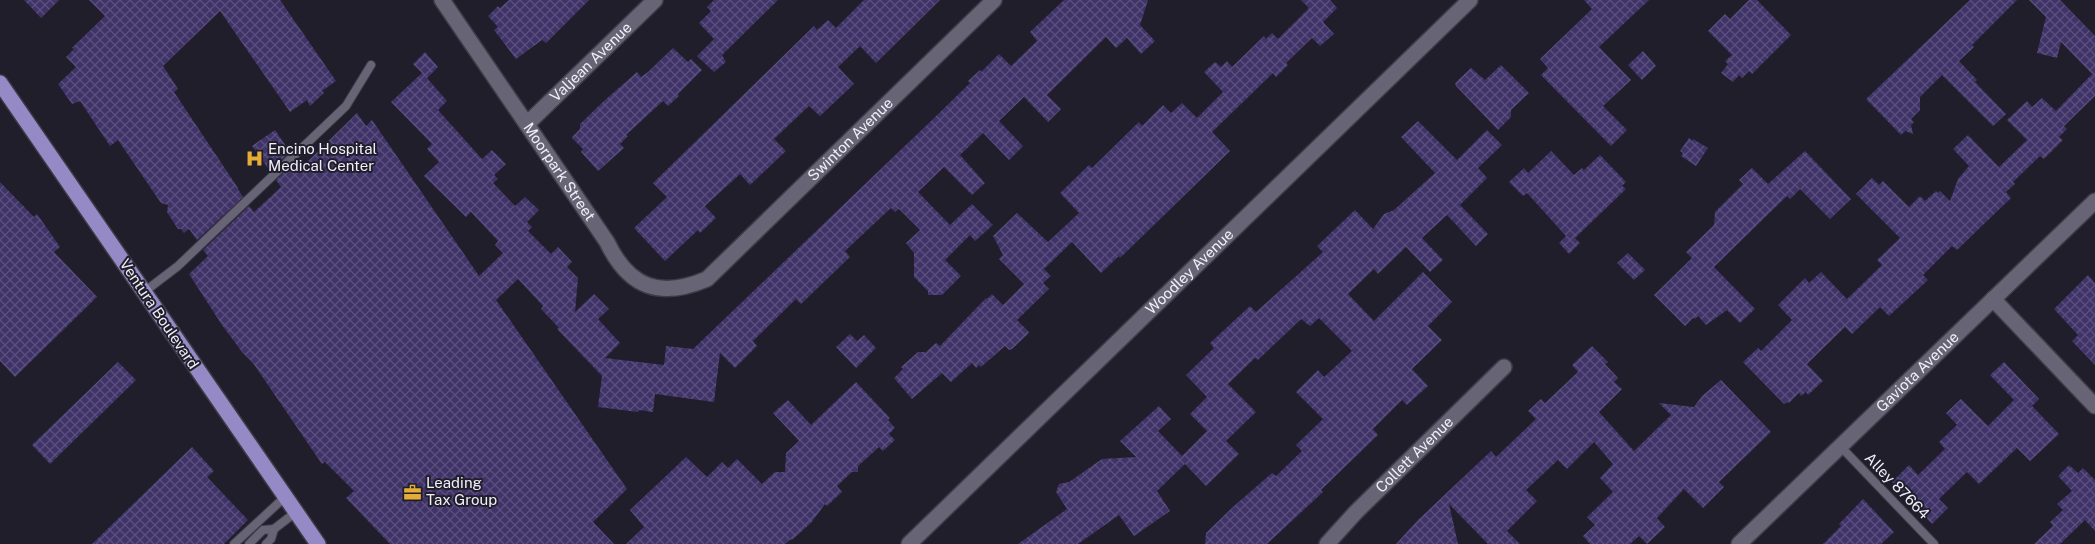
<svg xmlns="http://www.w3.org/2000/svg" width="2095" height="544" font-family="'Public Sans',sans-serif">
<defs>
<pattern id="building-cross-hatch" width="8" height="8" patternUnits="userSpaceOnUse" patternTransform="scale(1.25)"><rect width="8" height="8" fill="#3f3368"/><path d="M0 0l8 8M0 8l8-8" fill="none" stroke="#5b517e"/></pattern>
</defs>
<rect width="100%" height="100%" fill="#211e2c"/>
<g fill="url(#building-cross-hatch)">
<polygon points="24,0 59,0 41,18"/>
<polygon points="89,0 280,0 336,81 322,91 324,93 310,106 307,100 290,112 220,11 163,66 178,89 174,92 238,188 238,189 243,197 197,240 189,229 184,233 181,229 178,229 167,212 168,205 161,203 118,140 110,146 80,101 72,104 58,84 76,67 66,57 74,49 72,48 105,16"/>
<polygon points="509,0 589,0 546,43 542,40 516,59 494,30 498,27 488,16 498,6 500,8"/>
<polygon points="714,0 778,0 722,55 726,62 714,72 697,56 714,39 699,23 711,11 707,7"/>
<polygon points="864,0 940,0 876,63 860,46 838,67 854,84 820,116 809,106 774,139 786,151 750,185 740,174 705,206 716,218 700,233 698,230 665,261 634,228 667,197 653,183 814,26 817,30 828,20 836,28"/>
<polygon points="1064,0 1148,0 1140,25 1155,41 1141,54 1127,38 1116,48 1106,37 1047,95 1061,109 1048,122 1024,97 999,121 1023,146 1009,160 983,133 960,155 985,183 972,195 944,167 918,192 950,225 972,204 993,225 975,241 970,235 945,260 961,276 942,295 928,295 928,291 914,277 914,253 906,243 920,230 899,209 895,212 891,208 845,251 850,257 801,304 796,299 753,341 757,346 735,368 720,353 714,402 655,394 653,412 639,410 638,412 598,407 602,376 557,329 559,328 541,309 543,306 518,279 496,300 627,489 593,522 614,544 390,544 346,498 354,491 325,462 322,464 253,363 242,352 222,325 189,274 208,256 203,250 249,206 254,212 281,187 276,180 296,161 301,168 357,113 366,126 372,120 479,276 503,253 495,245 498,241 471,212 466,217 424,176 439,162 427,149 432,144 391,102 422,73 413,64 425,52 438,67 427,78 447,101 438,110 482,159 492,150 506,164 494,175 498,179 493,183 515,206 525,197 539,210 527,222 532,227 528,231 551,254 558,247 572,262 567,267 578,278 575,312 594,294 609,309 598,319 620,343 605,358 664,365 666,346 693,349 932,120 970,83 968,81 980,70 981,72 999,54 1011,66 1037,41 1030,32"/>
<polygon points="1301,0 1330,0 1337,8 1323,22 1334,34 1320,46 1312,38 1286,63 1288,65 1276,77 1273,73 1212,132 1230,151 1120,258 1119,256 1101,273 1072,242 1044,269 1051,276 1043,283 1049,289 1017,320 1029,332 1028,334 1012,349 1009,350 1005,346 981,367 979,365 976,368 972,363 951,382 942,373 912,399 894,378 903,369 901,367 918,352 926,352 936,343 940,346 986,298 987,299 992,294 1003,305 1024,284 999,259 1003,255 993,236 1017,213 1048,242 1079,213 1060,193 1089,165 1092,168 1139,122 1142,126 1163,105 1171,113 1182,103 1197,118 1223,92 1204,72 1215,62 1221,67 1227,61 1232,67 1264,36 1266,39 1272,33 1278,39 1309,8"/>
<polygon points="1584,0 1649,0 1599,47 1631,80 1603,106 1627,130 1611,146 1541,75 1548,68 1540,59 1592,9"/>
<polygon points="1749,0 1757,0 1791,35 1752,74 1749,71 1742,78 1739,75 1733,82 1721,73 1728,64 1725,61 1732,55 1708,31 1725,14 1730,19"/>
<polygon points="1970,0 2017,0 1972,45 1974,47 1959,61 1977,80 1975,82 2006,114 1993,126 1942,75 1920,97 1920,110 1911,119 1914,122 1911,125 1913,134 1905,131 1901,135 1866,99"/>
<polygon points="2029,0 2060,0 2095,36 2095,96 2064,126 2067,129 2059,137 2063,140 2044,159 2040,156 2013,182 2015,184 2006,192 2011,198 1957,250 1952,246 1923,275 1928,280 1889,316 1880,307 1852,334 1845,327 1807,364 1823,381 1808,395 1806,392 1801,396 1799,393 1789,403 1788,402 1784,404 1743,362 1758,348 1761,351 1792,320 1778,305 1805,278 1809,283 1821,272 1847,299 1882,265 1877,260 1900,238 1856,194 1872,178 1879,185 1883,181 1909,207 1920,196 1925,201 1936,191 1938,193 1940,191 1950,201 1958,179 1969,166 1953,149 1968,135 1999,167 2027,140 2007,120 2027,101 2032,107 2042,98 2056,111 2092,74 2061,42 2057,58 2037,53 2046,17"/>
<polygon points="673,48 688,62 691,59 702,70 678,94 679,96 668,106 663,101 626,135 628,136 620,144 624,148 598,171 581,152 583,149 572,138 573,136 580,129 580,124 605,100 637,72 641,77 648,72"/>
<polygon points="1643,51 1656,66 1642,80 1628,65"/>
<polygon points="1501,65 1529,93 1511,110 1511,117 1498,130 1456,86 1455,83 1471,68 1485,80"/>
<polygon points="1418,121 1457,160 1487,130 1502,145 1478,168 1487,178 1460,205 1488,234 1476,246 1447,215 1422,238 1443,260 1430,272 1406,247 1378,274 1374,269 1348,294 1374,321 1423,272 1452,302 1428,326 1442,340 1412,369 1428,386 1407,405 1402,400 1373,429 1378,435 1321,490 1323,492 1267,544 1205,544 1206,533 1234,506 1272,473 1276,476 1302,451 1296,445 1323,419 1296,392 1318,370 1324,377 1352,351 1319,318 1310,326 1301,319 1258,360 1255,358 1228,384 1256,412 1226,441 1239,454 1206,486 1185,464 1157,491 1170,511 1134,536 1119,515 1078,544 1018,544 1067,509 1056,492 1059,484 1069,482 1102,459 1136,457 1120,441 1159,406 1171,419 1158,431 1182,456 1207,431 1190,414 1207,397 1186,375 1214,348 1210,343 1250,306 1256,312 1323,252 1317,246 1355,210 1373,229 1384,214 1394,210 1435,173 1401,137"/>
<polygon points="275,130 290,152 270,171 252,146"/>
<polygon points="1689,138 1692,141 1693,139 1708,148 1696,166 1681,156 1683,153 1680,151"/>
<polygon points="1551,151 1574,175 1582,168 1584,170 1600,155 1626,182 1622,186 1626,189 1575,238 1580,243 1569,254 1559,243 1566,236 1527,193 1523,196 1509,182 1524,168 1528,173"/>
<polygon points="1805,151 1851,199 1830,219 1800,189 1790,199 1787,196 1714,267 1755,309 1740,323 1727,310 1706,325 1698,316 1695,319 1693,318 1685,326 1654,295 1692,258 1686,252 1714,225 1715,212 1743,184 1739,180 1752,168 1768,184"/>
<polygon points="0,182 34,217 37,214 60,247 54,252 97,297 15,377 0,361"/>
<polygon points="1628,253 1645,270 1634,280 1617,263"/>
<polygon points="2088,275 2095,283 2095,365 2072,341 2078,335 2054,309"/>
<polygon points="850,334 857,341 864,335 876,348 856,368 836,347"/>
<polygon points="1592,346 1608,362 1605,364 1618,378 1614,382 1622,389 1599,412 1634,451 1671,415 1659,403 1694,407 1702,396 1721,380 1771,432 1719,482 1724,487 1703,508 1684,489 1657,518 1665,527 1647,544 1639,536 1630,544 1590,544 1583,536 1595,525 1587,517 1613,492 1600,478 1613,464 1594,442 1567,469 1558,460 1526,490 1537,501 1507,531 1520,544 1488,544 1449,504 1458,544 1396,544 1417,521 1491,451 1496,457 1536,419 1528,411 1541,399 1545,403 1578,372 1572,365"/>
<polygon points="118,362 136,380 50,464 32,445"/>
<polygon points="2004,362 2039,399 2032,406 2059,434 2030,461 2017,448 1979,484 1967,472 1939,499 1948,508 1932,524 1892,482 1909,465 1918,475 1945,449 1939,442 1957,425 1946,413 1961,399 1988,426 2014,400 1990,375"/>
<polygon points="856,382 890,418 888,420 895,428 889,434 895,440 883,451 879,447 858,466 858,472 852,472 837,486 842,492 827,506 825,504 811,523 792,540 791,539 785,544 626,544 644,527 630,510 686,457 707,477 722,462 728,468 737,459 762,484 775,472 785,472 786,453 799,441 773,413 788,400 811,425"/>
<polygon points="192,447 214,471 207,477 248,520 224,544 92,544"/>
<polygon points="2069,465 2078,473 2083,468 2095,480 2095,531 2085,520 2060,544 2034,544 2053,526 2050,522 2063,510 2057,504 2072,491 2058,476"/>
<polygon points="1863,499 1894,532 1881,544 1823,544 1841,526 1839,524"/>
</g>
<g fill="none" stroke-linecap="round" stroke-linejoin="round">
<defs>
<g id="lane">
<polyline points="144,292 178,266 346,106 371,65"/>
<polyline points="1840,446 1934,544"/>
<polyline points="234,544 285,497"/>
<polyline points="249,544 263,530 274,529 296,512"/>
<polyline points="266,544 271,539 274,529"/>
</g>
<g id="street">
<path id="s1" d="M442,0l165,242c22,46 53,57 100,37l287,-279"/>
<path id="s2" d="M527,124l128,-124"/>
<polyline points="1993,299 2095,406"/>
<path id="s3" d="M1327,544l29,-32 148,-145"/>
<path id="s4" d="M1739,544l356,-343"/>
</g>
<g id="secondary">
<path id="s5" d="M909,544l561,-544"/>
</g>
<polyline id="primary" points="0,83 318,544"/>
</defs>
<use href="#lane" stroke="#3d3b46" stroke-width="10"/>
<use href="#street" stroke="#3d3b46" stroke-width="18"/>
<use href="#secondary" stroke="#3d3b46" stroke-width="18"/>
<use href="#primary" stroke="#3d3b46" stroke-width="18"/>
<use href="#lane" stroke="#676475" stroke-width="8"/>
<use href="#street" stroke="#676475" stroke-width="15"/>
<use href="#secondary" stroke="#676475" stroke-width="15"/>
<use href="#primary" stroke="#9589c6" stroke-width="15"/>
</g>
<defs>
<symbol id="hospital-bare" viewBox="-9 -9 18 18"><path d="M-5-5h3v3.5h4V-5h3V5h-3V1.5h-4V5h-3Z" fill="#e5ad35" stroke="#211e2c" stroke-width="2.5" paint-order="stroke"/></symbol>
<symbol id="office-bare" viewBox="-9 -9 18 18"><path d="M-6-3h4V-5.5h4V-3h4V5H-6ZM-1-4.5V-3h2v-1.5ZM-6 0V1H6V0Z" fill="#e5ad35" stroke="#211e2c" stroke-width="2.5" paint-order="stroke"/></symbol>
</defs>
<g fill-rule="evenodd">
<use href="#hospital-bare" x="242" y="146" width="25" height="25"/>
<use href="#office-bare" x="400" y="480" width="25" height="25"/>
</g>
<g text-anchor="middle" stroke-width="4" stroke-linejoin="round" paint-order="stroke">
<g font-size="15" fill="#f0eff8" stroke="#211e2c">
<text dy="5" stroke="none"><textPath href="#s2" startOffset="89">Valjean Avenue</textPath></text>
<text dy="5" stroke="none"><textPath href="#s1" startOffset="615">Swinton Avenue</textPath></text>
<text dy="5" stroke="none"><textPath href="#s1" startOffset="208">Moorpark Street</textPath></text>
<text dy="5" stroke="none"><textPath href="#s5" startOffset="391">Woodley Avenue</textPath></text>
<text transform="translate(159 314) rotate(56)" y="5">Ventura Boulevard</text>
<text dy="5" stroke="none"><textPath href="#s4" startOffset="248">Gaviota Avenue</textPath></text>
<text dy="5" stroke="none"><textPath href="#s3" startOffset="125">Collett Avenue</textPath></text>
<text transform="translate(1897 486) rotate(46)" y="5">Alley 87664</text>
</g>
<g font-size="15" fill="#f0eff8" stroke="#211e2c" text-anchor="start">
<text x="268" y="154">Encino Hospital<tspan x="268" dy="17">Medical Center</tspan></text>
<text x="426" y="488">Leading<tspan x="426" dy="17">Tax Group</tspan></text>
</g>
</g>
</svg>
